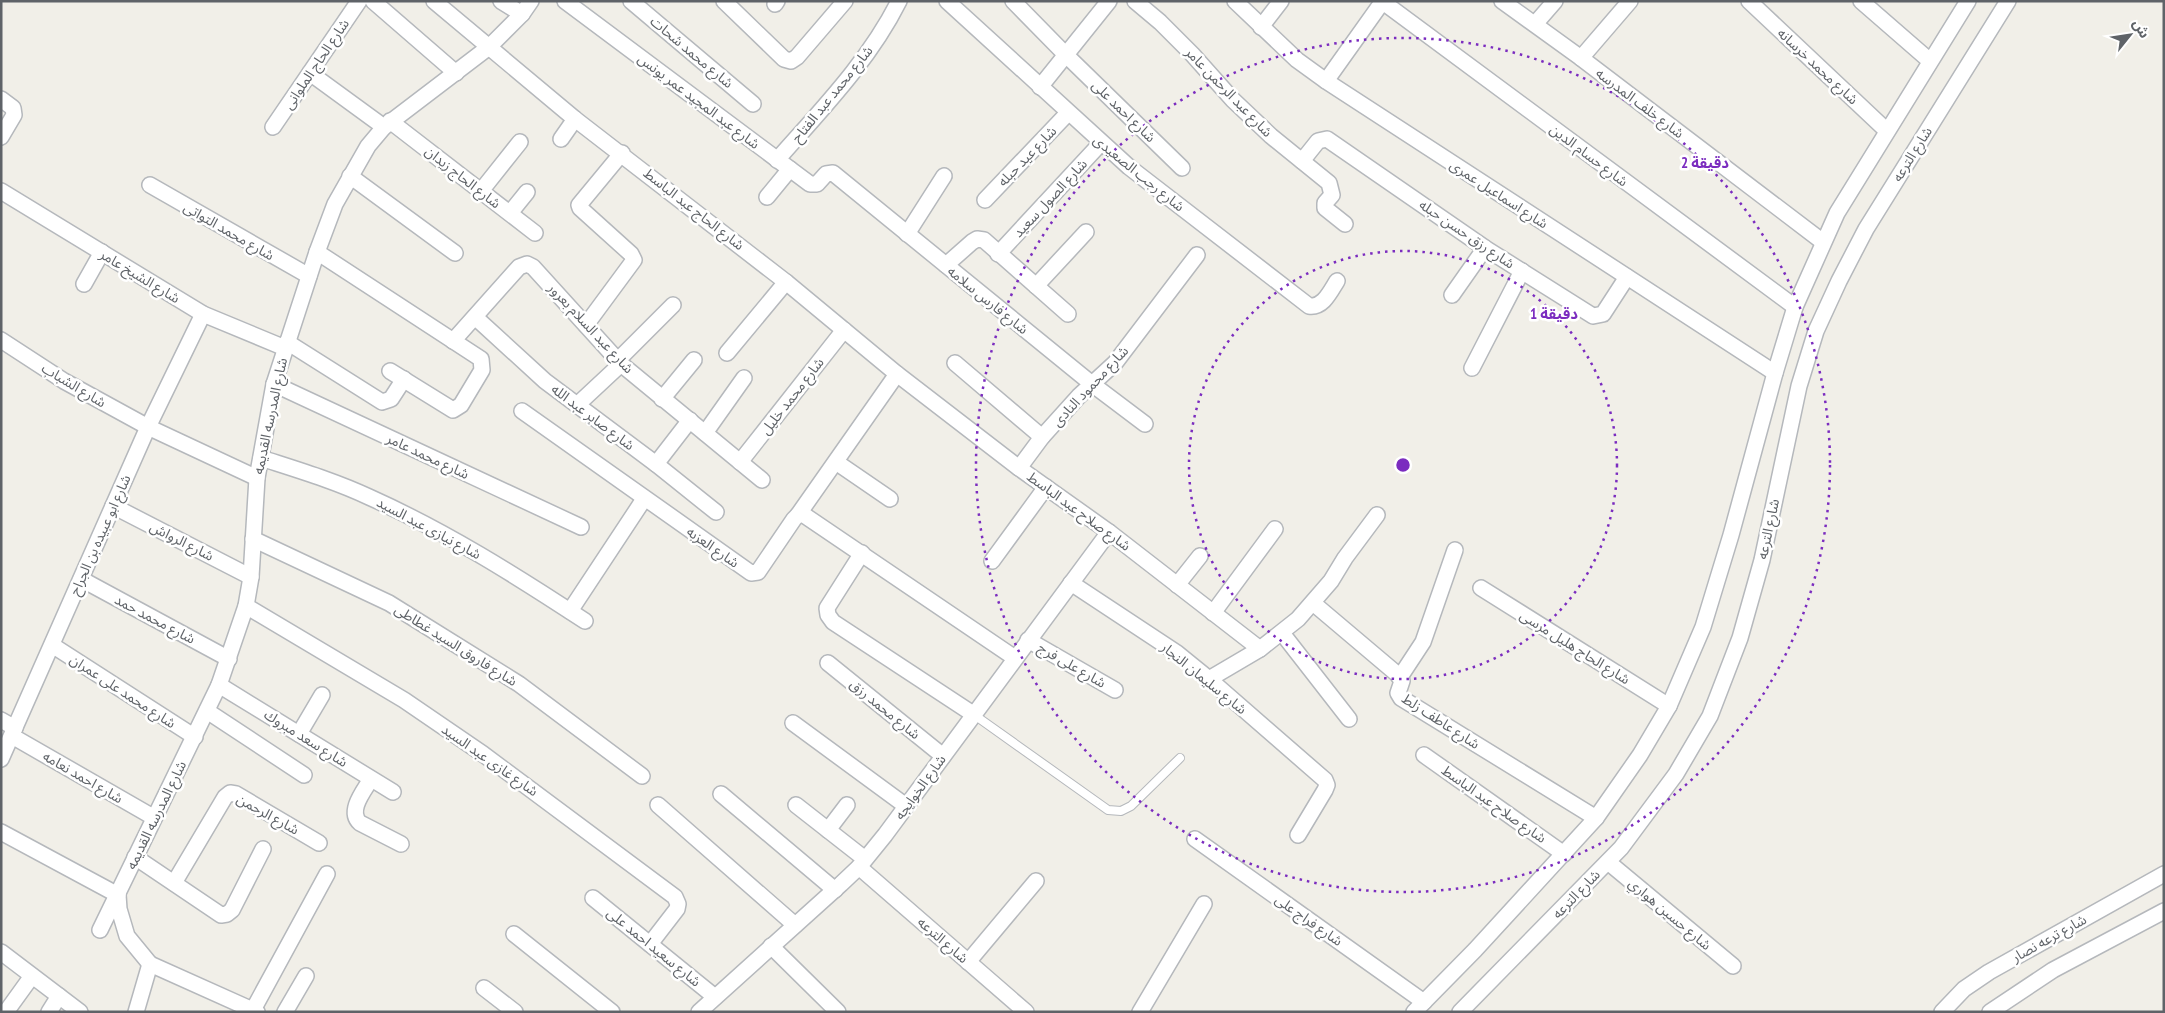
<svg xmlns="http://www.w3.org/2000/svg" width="2165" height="1013" font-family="'PT Sans Narrow','Noto Sans Arabic',sans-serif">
<rect width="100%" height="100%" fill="#f1efe8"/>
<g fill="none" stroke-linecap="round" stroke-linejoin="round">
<defs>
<polyline id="service" points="973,714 1108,810 1121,811 1131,806 1180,758"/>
<g id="minor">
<polyline points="373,1 456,73"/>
<polyline points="434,1 575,119 786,282 897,374 1019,468 1109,532 1260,649"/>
<polyline points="501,1 522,14"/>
<polyline points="565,1 810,184 817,184 826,174 833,173 1092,384 1145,424"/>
<polyline points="631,1 753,104"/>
<polyline points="724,1 784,59 791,61 797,57 845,1"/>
<path d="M947,1l182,166 180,139c14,2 21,-14 28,-25"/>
<polyline points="1013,1 1066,55 1182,168"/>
<polyline points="1135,1 1160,22 1192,54 1233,100 1271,136 1329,183 1332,195 1325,203 1325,208 1345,224"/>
<polyline points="1235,1 1297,60 1326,81 1775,373"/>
<polyline points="1502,1 1581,58 1823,242"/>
<polyline points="1749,1 1887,131"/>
<polyline points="1861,1 1930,61"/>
<polyline points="1383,2 1795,307"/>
<polyline points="775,4 777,1"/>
<polyline points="1535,24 1555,1"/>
<polyline points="1261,27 1281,1"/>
<polyline points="1581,58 1630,1"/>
<polyline points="310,73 384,127"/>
<polyline points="1326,81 1383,1"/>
<polyline points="1040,87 1109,1"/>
<polyline points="1,99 13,108 14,115 1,137"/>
<polyline points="390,121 535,233"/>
<polyline points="273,127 359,1"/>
<polyline points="561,139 575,119"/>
<path d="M777,160c44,-50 92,-99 122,-159"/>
<polyline points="1302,161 1318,141 1327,139 1485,248 1593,316 1603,314 1627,277"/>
<polyline points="350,176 455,253"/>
<polyline points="150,185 309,276"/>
<polyline points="1,191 203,314 285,348"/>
<polyline points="481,191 520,142"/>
<polyline points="767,197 790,169"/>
<polyline points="985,200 1068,113"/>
<polyline points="510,213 527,192"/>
<polyline points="907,234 944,176"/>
<polyline points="317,252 481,359 482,370 461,405 453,410 390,371"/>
<polyline points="998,254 1101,143"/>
<polyline points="946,265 972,242 977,239 984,240 1068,314"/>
<polyline points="84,284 102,252"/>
<polyline points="1036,286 1086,232"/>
<polyline points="1452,295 1485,248"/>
<polyline points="475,317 545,381 656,464 716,512"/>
<polyline points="586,325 634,260 631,254 580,208 579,205 622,153"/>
<polyline points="1,340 64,381 148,427 257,478"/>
<polyline points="453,341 519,267 527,264 533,267 621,364 762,480"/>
<polyline points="287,342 382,402 391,399 404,379"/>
<polyline points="727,353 786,282"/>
<polyline points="618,360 673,305"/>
<polyline points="955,363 1042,437"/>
<polyline points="1472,368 1522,271"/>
<polyline points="274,384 581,527"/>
<polyline points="662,399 694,360"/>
<polyline points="577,405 621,364"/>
<polyline points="522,411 751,573 758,572 794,519 798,515 804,515 1015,658"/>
<polyline points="705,433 744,378"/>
<path d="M261,458c37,12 74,23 108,39 76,34 146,78 216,124"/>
<polyline points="740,462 844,330"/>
<polyline points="836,462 890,499"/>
<polyline points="656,464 690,420"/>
<polyline points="1019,468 1042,437 1079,396 1115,363 1197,255"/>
<polyline points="113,506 251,577"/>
<polyline points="798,515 897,374"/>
<polyline points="253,539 389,603 519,684 642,776"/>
<polyline points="862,553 827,608 828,615 833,622 973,714"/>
<polyline points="992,561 1046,487"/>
<polyline points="81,579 229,659"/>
<polyline points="1071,583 1177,653 1209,679 1325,780 1327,785 1325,790 1298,835"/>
<polyline points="1177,585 1200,556"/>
<polyline points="1481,588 1669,706"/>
<polyline points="1313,603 1397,674 1402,681 1398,693 1401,698 1596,818"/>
<polyline points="246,606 404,700 483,754 675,897 678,904 677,909 650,944"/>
<polyline points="570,611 644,499"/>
<polyline points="1213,613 1275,529"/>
<polyline points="1282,633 1349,719"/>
<polyline points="1028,640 1115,690"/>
<polyline points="52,645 195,737"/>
<polyline points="828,663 943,756"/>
<polyline points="1400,677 1423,642 1455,550"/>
<polyline points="1209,679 1260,649 1298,619 1331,581 1345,558 1377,515"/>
<polyline points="219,685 393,792"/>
<polyline points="207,711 304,775"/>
<polyline points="1,720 15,728"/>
<polyline points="793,723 906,806"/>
<polyline points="299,734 322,695"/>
<polyline points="12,736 153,817"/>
<polyline points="1424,755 1564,854"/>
<polyline points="1,759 148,427 203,314"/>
<path d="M371,779c-7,12 -24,32 -11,44l41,21"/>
<polyline points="721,794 835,890"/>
<polyline points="658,805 795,925"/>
<polyline points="796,805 865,859"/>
<polyline points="828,830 847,805"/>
<polyline points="1,832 118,895"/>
<polyline points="1195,839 1424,1002"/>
<polyline points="135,857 221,915 227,914 232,910 263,849"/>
<polyline points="1608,862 1733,966"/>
<polyline points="859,867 1026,1012"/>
<polyline points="174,883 225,797 230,793 236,794 319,843"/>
<polyline points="118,895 119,909 127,936 150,964 257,1012"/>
<polyline points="593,898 715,997"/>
<polyline points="100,930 219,685 246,606 251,577 257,478 274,384 317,252 335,204 368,146 384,127 489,47 522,14 531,1"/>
<polyline points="514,934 612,1012"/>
<polyline points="771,946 838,1012"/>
<polyline points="1,952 80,1012"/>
<polyline points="968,962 1036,881"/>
<polyline points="484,988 515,1012"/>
<polyline points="253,1010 327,874"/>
<polyline points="6,1012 32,976"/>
<polyline points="49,1012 59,996"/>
<polyline points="136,1012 150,964"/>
<polyline points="285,1012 306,976"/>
<polyline points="699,1012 841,884 859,867 885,835 1109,532"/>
<polyline points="1140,1012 1204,904"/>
<polyline points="1414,1012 1475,950 1596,818 1640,755 1669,706 1703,627 1731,535 1775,373 1795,307 1837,213 1968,1"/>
<polyline points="1460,1012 1621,848 1676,774 1710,716 1740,638 1762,560 1799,386 1816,331 1839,281 1866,229 2008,1"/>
<polyline points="1942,1012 1964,989 1989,972 2164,874"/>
<polyline points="1990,1012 2053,970 2164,911"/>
</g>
</defs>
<use href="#service" stroke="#b5b8bc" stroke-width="10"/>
<use href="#minor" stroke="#b5b8bc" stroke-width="18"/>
<use href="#service" stroke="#fff" stroke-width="8"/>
<use href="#minor" stroke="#fff" stroke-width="15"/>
</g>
<g fill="none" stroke="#7b2cbf" stroke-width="2.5" stroke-dasharray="2.5 5">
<circle cx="1403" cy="465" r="214"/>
<circle cx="1403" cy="465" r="427"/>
</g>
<g text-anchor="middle" stroke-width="5" stroke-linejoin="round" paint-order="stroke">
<g font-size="14" fill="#5f6368" stroke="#fff">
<text transform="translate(692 52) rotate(40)" y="5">شارع محمد شحات</text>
<text transform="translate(316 64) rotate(-56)" y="5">شارع الحاج الملوانى</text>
<text transform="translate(1818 66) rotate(43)" y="5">شارع محمد خرسانه</text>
<text transform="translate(1229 92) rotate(46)" y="5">شارع عبد الرحمن عامر</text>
<text transform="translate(832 94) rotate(-51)" y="5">شارع محمد عبد الفتاح</text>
<text transform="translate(699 101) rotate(37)" y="5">شارع عبد المجيد عمر يونس</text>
<text transform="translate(1640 103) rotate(37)" y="5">شارع خلف المدرسه</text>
<text transform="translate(1124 111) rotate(44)" y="5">شارع احمد على</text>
<text transform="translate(1912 154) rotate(-58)" y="5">شارع الترعه</text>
<text transform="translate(1589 155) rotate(37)" y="5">شارع حسام الدين</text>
<text transform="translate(1027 156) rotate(-46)" y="5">شارع عيد حبله</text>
<text transform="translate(1139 173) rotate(39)" y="5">شارع رجب الصعيدى</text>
<text transform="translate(463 177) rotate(38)" y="5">شارع الحاج زيدان</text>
<text transform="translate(1499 194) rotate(33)" y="5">شارع اسماعيل عمرى</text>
<text transform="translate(1050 198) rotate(-47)" y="5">شارع الصول سعيد</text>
<text transform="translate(694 209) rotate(38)" y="5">شارع الحاج عبد الباسط</text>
<text transform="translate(229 231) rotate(30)" y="5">شارع محمد التواتى</text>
<text transform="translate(1467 234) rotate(34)" y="5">شارع رزق حسن حبله</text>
<text transform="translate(140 276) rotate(31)" y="5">شارع الشيخ عامر</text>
<text transform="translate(988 300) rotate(39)" y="5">شارع فارس سلامه</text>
<text transform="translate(591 328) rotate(47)" y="5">شارع عبد السلام بعرور</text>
<text transform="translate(74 385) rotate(31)" y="5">شارع الشباب</text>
<text transform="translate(1090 386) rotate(-47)" y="5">شارع محمود النادى</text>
<text transform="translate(792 396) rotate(-52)" y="5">شارع محمد خليل</text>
<text transform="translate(270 416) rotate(-78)" y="5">شارع المدرسه القديمه</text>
<text transform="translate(593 417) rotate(37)" y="5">شارع صابر عبد الله</text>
<text transform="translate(428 456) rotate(25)" y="5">شارع محمد عامر</text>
<text transform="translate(1079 511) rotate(36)" y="5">شارع صلاح عبد الباسط</text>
<text transform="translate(429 528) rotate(28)" y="5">شارع نيازى عبد السيد</text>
<text transform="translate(1768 529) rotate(-78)" y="5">شارع الترعه</text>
<text transform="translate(100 535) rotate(-66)" y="5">شارع ابو عبيده بن الجراح</text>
<text transform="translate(182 541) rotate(27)" y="5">شارع الرواش</text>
<text transform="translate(713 547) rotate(35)" y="5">شارع العزبه</text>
<text transform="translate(155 619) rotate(28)" y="5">شارع محمد حمد</text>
<text transform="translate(456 645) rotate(32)" y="5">شارع فاروق السيد غطاطى</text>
<text transform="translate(1575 647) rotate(32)" y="5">شارع الحاج هليل مرسى</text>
<text transform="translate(1072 665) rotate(30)" y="5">شارع على فرج</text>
<text transform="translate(1204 678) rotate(39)" y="5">شارع سليمان النجار</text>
<text transform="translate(123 691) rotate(33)" y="5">شارع محمد على عمران</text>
<text transform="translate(885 709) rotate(39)" y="5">شارع محمد رزق</text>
<text transform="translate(1441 721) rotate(33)" y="5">شارع عاطف زلط</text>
<text transform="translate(306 738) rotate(32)" y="5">شارع سعد مبروك</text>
<text transform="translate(490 760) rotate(35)" y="5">شارع غازى عبد السيد</text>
<text transform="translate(83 777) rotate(30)" y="5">شارع احمد نعامه</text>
<text transform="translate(920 787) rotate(-54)" y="5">شارع الخوايجه</text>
<text transform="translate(1494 804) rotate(35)" y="5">شارع صلاح عبد الباسط</text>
<text transform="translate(268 814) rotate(29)" y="5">شارع الرحمن</text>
<text transform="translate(156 815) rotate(-64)" y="5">شارع المدرسه القديمه</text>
<text transform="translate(1576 894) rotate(-46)" y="5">شارع الترعه</text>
<text transform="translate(1670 914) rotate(40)" y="5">شارع حسين هواري</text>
<text transform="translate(1309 920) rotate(35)" y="5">شارع فراج على</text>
<text transform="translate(2049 938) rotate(-29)" y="5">شارع ترعه نصار</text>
<text transform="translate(943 940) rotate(41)" y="5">شارع الترعه</text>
<text transform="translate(654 947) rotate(39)" y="5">شارع سعيد احمد على</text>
</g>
</g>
<circle cx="1403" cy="465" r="8" fill="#7b2cbf" stroke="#fff" stroke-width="2.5"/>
<g font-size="15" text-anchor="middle" font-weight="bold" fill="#7b2cbf" stroke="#fff" stroke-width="5" stroke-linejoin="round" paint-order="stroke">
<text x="1705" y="168">2 دقيقة</text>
<text x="1554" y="319">1 دقيقة</text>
</g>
<rect width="2165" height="1013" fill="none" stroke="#5f6368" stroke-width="5"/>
<g transform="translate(2130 35) rotate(60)" stroke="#ffffff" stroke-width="4" paint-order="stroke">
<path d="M0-4L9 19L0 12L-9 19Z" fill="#5f6368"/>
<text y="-8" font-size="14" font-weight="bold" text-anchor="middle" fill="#5f6368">ش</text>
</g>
</svg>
